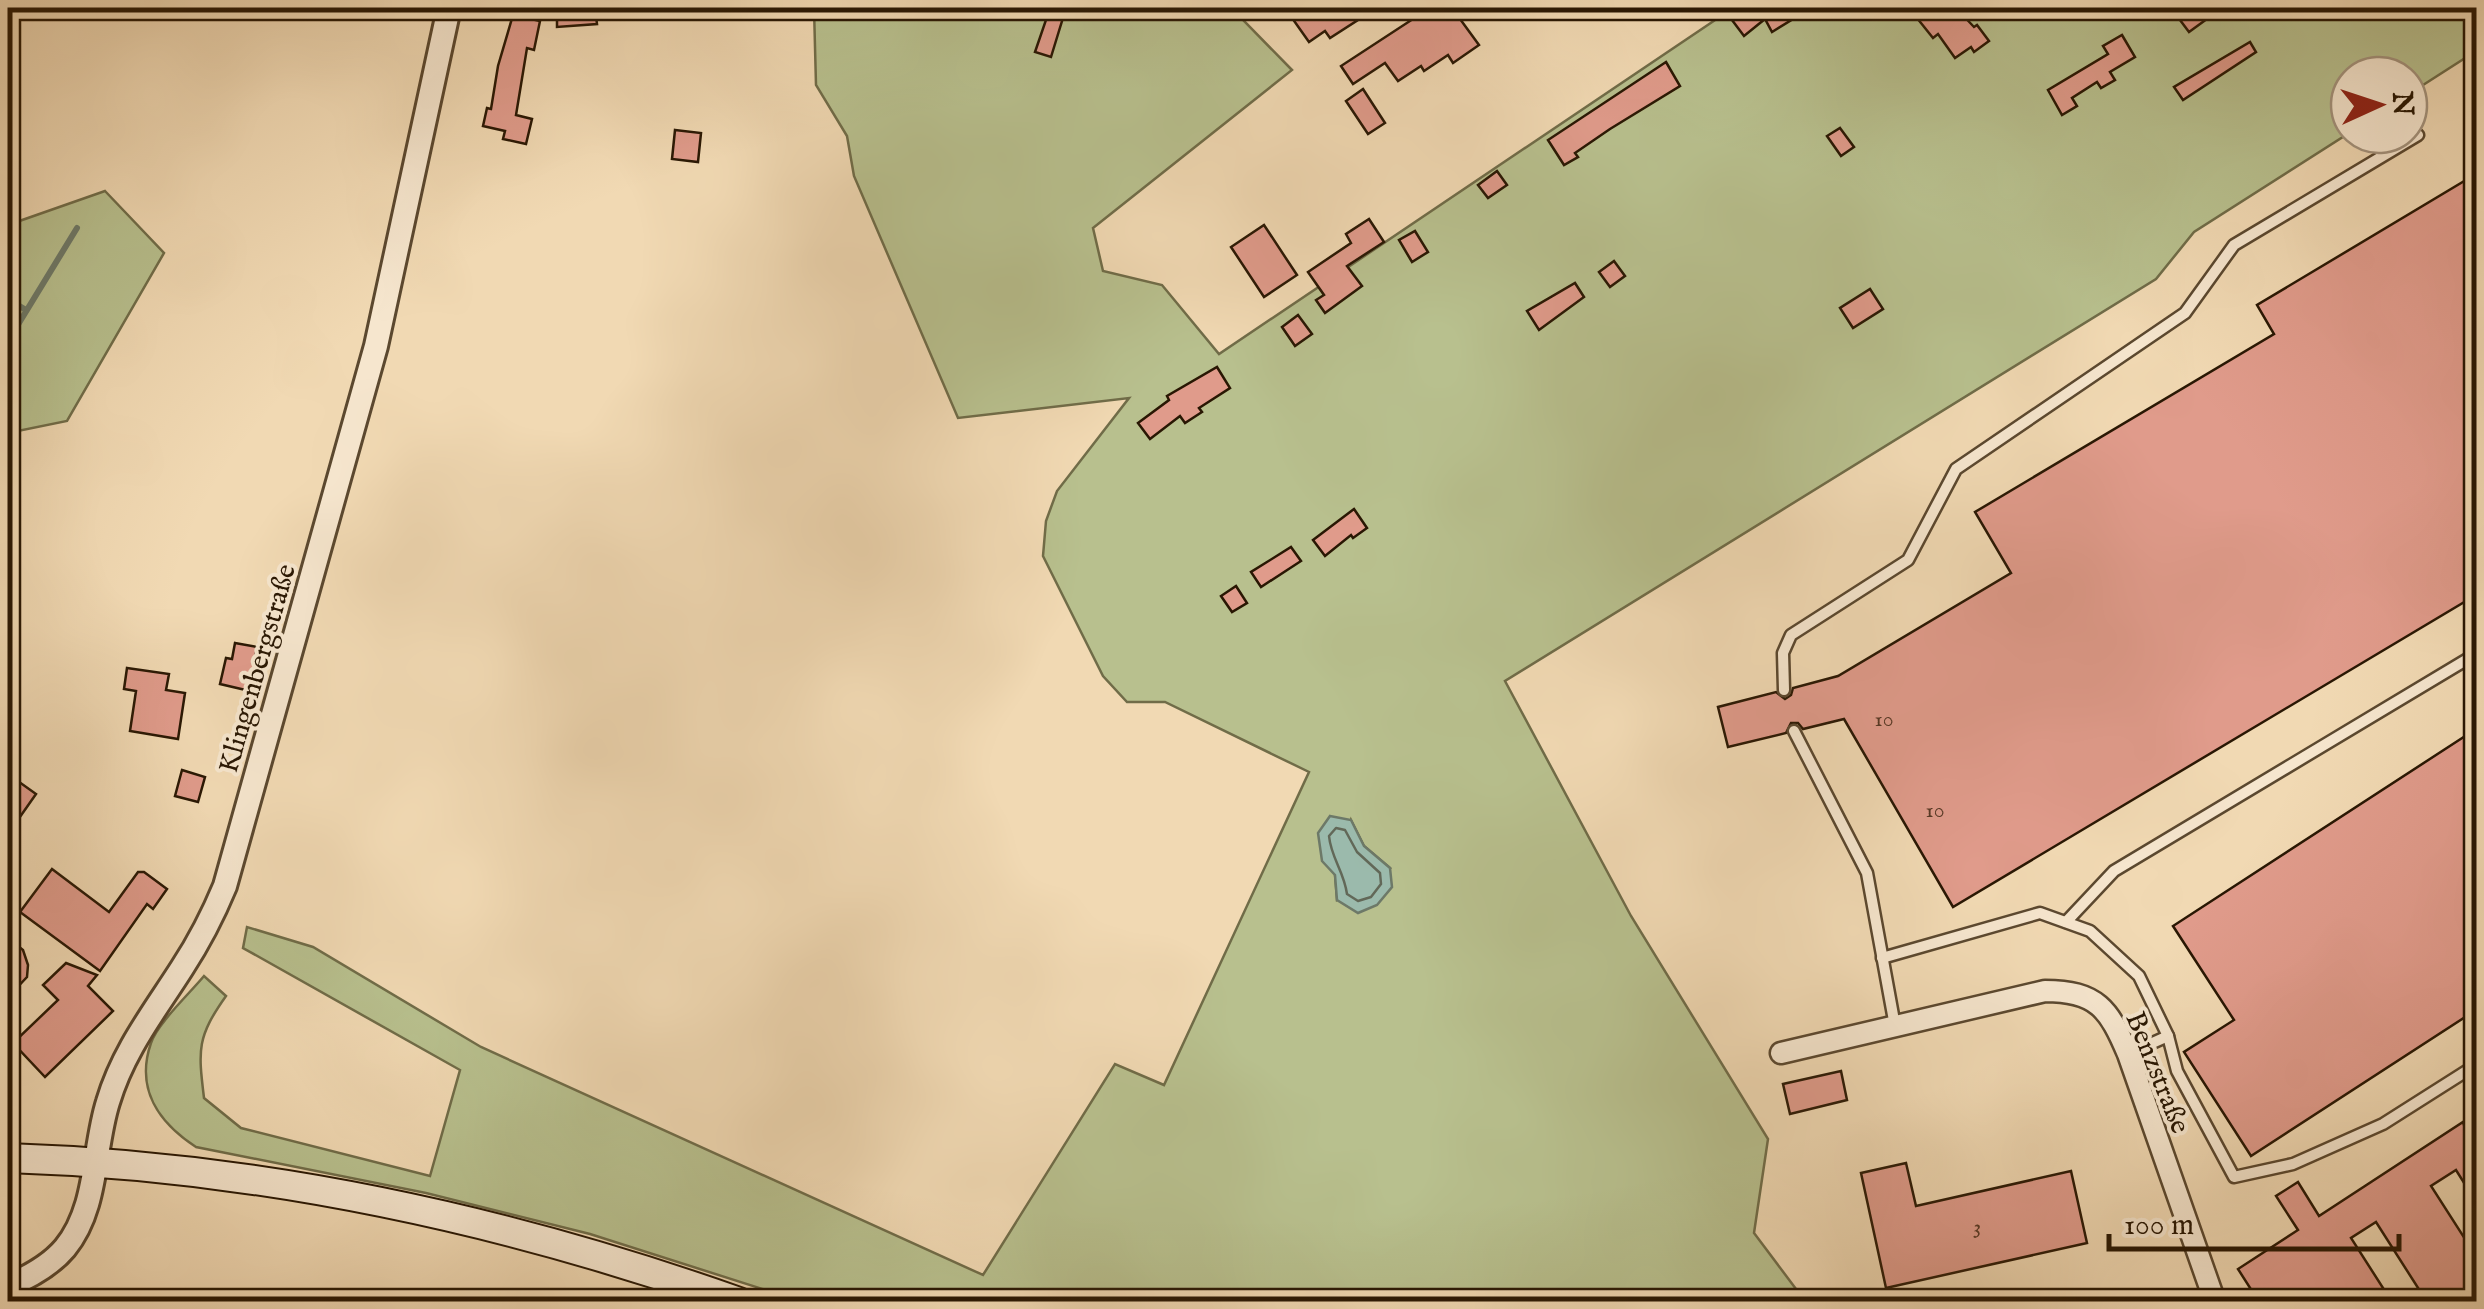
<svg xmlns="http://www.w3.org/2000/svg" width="2484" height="1309" font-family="'IM FELL English',serif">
<rect width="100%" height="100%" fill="#f1d9b3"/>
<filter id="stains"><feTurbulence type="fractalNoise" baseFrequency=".002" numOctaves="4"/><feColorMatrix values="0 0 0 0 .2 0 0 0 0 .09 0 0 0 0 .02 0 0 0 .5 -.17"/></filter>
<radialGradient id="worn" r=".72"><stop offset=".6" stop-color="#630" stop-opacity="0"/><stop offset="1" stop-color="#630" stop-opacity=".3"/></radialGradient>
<g fill="#b8c08e" stroke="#706c48" stroke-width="2.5" fill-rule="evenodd">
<path d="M814,8h431l-3,11 50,51 -199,158 10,43 59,14 57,69 514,-346h743v43l-67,43v-19h-60v58l-155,99 -38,47 -651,402 126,235 137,223 -14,94 51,68h-1005l-210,-67 -164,-41 -230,-46c-37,-24 -61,-58 -45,-104 6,-19 39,-50 53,-67l22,20c-29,41 -28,53 -22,102l37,30 189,48 30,-106 -217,-122 4,-21 66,20 168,100 502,228 132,-211 49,21 145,-313 -144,-70h-38l-24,-26 -60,-120 3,-35 11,-30 72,-93 -171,20 -104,-242 -7,-40 -31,-51zM1351,820l13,26 26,22 -53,32 -2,-25z"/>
<polygon points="105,191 164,253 67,421 8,433 8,225"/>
</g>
<polygon fill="#9bbaac" stroke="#6d7968" stroke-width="2.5" points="1330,816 1351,820 1364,846 1390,868 1392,887 1377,905 1358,913 1337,900 1335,875 1322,861 1318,833"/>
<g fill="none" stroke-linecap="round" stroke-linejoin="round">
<path stroke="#626858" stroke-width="2.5" d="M1336,828l9,2 12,22 23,21 1,11 -10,13 -13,4 -11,-7c-3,-23 -16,-36 -18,-58z"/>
<g stroke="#6d7968" stroke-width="6">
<polyline points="8,299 26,310"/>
<polyline points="8,341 77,228"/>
</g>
</g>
<g fill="#e09b8b" stroke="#291703" stroke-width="2.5">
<polygon points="557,8 595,8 597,24 557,27"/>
<polygon points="1019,8 1066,8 1051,57 1035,52 1046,20 1018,13"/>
<polygon points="1285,8 1355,8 1361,18 1330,38 1325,31 1309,42"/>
<polygon points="1409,8 1452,8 1479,45 1453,63 1448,55 1424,71 1421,66 1398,81 1385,63 1353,84 1341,66 1416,17"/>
<polygon points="1749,8 1811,8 1772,32 1765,19 1744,36 1732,20"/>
<polygon points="1909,8 1956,8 1974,27 1977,25 1989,41 1974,52 1971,47 1955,58 1938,34 1933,38"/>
<polygon points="2171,8 2222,8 2189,32"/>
<polygon points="513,15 540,21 534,50 527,48 516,115 532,119 526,144 503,139 505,131 483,126 487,108 491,109 498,66"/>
<polygon points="2122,35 2135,57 2110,72 2115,80 2101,88 2097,82 2072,98 2077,106 2062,115 2048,90 2108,54 2103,46"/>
<polygon points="2250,42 2256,52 2183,100 2174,87"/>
<polygon points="1666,62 1680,86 1610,129 1575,153 1578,157 1564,165 1548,140"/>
<polygon points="1363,89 1385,123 1368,134 1346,101"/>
<polygon points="1840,128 1854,147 1841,156 1827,136"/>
<polygon points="675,130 701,133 698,162 672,159"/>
<polygon points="1497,171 1507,185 1488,198 1478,185"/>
<polygon points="2466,180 2476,199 2476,595 1953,907 1844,719 1803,729 1798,723 1791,723 1786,733 1728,747 1718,707 1776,692 1785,699 1791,695 1793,688 1838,676 2011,573 1975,512 2274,334 2257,305"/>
<polygon points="1369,219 1384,242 1347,266 1362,286 1325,313 1316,300 1324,295 1308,272 1351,243 1346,234"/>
<polygon points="1264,225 1297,275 1264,297 1231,247"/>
<polygon points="1415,231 1428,252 1412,262 1399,240"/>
<polygon points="1614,261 1625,276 1610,287 1599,272"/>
<polygon points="1575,283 1584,297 1539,330 1527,311"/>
<polygon points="1870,289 1883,309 1853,328 1840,308"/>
<polygon points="1298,315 1312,334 1295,346 1282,327"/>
<polygon points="1217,367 1230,388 1199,408 1202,412 1185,423 1180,416 1150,439 1138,423 1169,400 1167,396"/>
<polygon points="1354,509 1367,528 1353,538 1351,535 1325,556 1313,540"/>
<polygon points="1291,547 1301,561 1261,587 1251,572"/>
<polygon points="1236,586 1247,603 1232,612 1221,596"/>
<polygon points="235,643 257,647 254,664 260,665 254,692 220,684 226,658 232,659"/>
<polygon points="127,668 169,674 166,690 185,693 178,739 130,731 136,691 124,689"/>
<polygon points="2476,729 2476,1010 2251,1156 2184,1052 2234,1020 2173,926"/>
<polygon points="182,770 205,777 198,802 175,796"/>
<polygon points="8,774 36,794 8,834"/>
<polygon points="52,869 109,912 138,872 144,872 167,889 153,909 147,904 100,971 20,912"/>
<polygon points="8,938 23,950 28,965 27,977 8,997"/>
<polygon points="66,963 97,975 88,986 113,1011 45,1077 13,1043 58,1000 43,985"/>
<polygon points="1841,1071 1847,1100 1790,1114 1783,1084"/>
<polygon points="2476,1117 2476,1202 2456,1170 2431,1186 2476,1256 2476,1302 2427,1302 2376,1222 2351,1238 2392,1302 2259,1302 2238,1269 2298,1230 2276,1196 2298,1182 2319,1216 2463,1122 2464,1125"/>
<polygon points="1906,1163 1916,1206 2071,1171 2087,1243 1886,1288 1861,1173"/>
</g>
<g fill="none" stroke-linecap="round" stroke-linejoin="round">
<defs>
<g id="service">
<polyline points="1784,690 1783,653 1791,635 1908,560 1956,469 2185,313 2234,245 2418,135"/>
<polyline points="1794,731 1867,873 1895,1026"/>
<polyline points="2066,922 2114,871 2476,654"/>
<polyline points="1882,958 2040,913 2090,931 2139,976 2168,1036 2177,1071 2234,1177 2293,1164 2383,1124 2476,1065"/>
<polyline points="2128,1054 2168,1036"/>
</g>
<path id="minor" d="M1781,1053l264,-62c52,0 64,18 83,63l87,248"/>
<path id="tertiary" d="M8,1286c21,-9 42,-20 57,-38 33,-40 28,-99 43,-146 15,-51 46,-90 74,-134 17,-26 31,-53 43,-82l151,-540 73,-338"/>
<path id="secondary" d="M8,1158c252,8 494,60 731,144"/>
</defs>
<use href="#service" stroke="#5b482f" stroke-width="15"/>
<use href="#minor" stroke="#5b482f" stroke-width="25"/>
<use href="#tertiary" stroke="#5b482f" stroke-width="28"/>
<use href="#secondary" stroke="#291703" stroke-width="32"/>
<use href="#service" stroke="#f6e6ce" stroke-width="10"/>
<use href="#minor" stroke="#f6e6ce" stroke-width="20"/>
<use href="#tertiary" stroke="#f6e6ce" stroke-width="22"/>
<use href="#secondary" stroke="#f6e6ce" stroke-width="28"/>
</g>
<g text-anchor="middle" stroke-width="8" stroke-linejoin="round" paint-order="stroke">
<g font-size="22" fill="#573825">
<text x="1884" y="726">10</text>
<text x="1935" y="817">10</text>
<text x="1977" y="1233">3</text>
</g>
<g font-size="28" fill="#291703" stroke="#f6e6ce">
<text transform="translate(256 668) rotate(-74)" y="10">Klingenbergstraße</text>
<text transform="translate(2159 1072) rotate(68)" y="10">Benzstraße</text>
</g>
</g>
<rect width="2484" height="1309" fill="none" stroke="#f1d9b3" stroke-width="40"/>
<rect x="10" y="10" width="2464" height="1289" fill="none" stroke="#291703" stroke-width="5"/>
<rect x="20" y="20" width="2444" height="1269" fill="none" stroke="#291703" stroke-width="2.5"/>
<g transform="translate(2379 105) rotate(87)"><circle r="48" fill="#f6e6ce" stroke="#a4937d" stroke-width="2.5"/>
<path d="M0-8L18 38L0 25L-18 38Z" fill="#8f2418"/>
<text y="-15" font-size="28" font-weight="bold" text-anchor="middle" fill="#291703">N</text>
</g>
<path d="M2109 1234v15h290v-15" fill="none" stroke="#291703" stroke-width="5"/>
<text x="2124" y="1234" font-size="30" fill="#291703" stroke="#f6e6ce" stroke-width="8" paint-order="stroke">100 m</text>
<rect width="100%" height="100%" filter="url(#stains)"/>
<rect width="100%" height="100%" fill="url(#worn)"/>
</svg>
